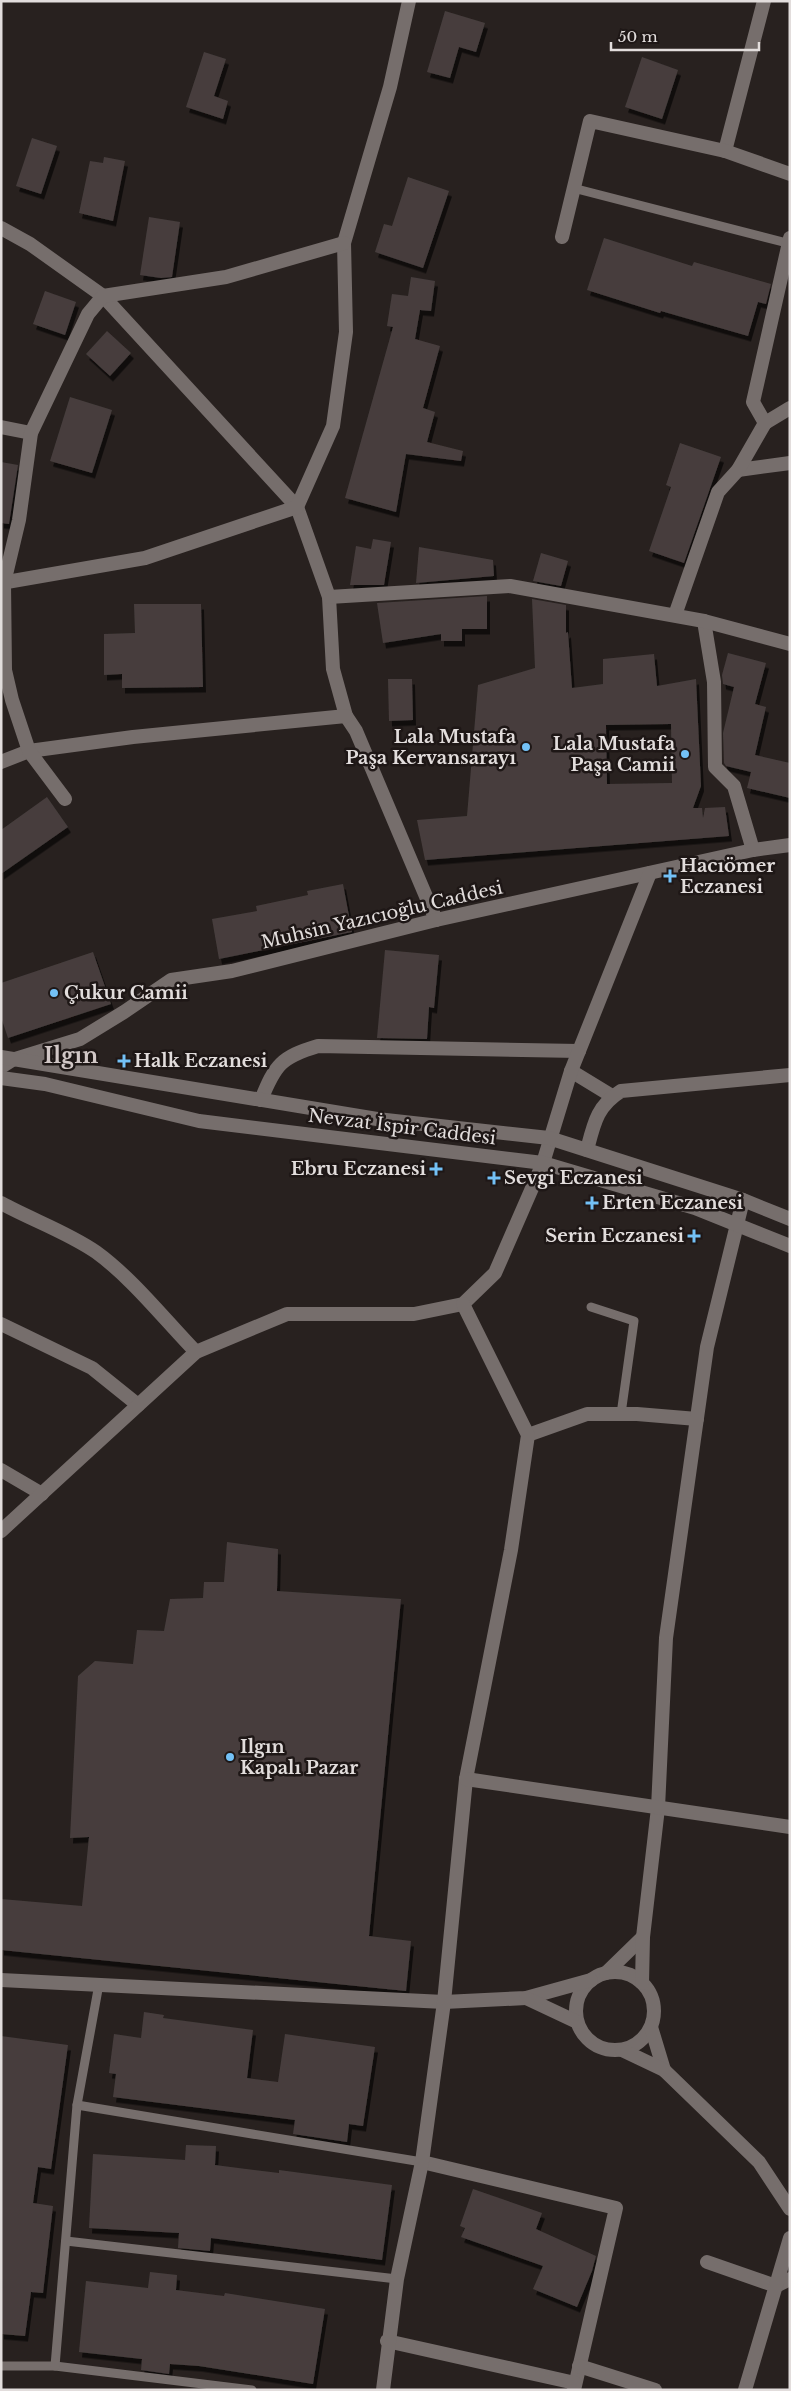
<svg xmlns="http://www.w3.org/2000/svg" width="791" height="2391" font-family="'Libre Baskerville',serif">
<defs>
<filter id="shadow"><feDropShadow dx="3" dy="5.5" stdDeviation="0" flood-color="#0009"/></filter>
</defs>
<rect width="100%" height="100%" fill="#28211f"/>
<g fill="#463e3d" fill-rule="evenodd" filter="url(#shadow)">
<polygon points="445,11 485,23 476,52 459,47 450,78 427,72"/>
<polygon points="204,52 226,59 214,96 228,101 223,119 186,107"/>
<polygon points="642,57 678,70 662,119 625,107"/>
<polygon points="32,138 57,146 41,194 16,186"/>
<polygon points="104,157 125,161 113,221 79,213 90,161 103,163"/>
<polygon points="408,177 449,191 423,268 375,252 384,224 392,226"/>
<polygon points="149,217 180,222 172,277 161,278 140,275"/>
<polygon points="604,238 692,266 694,262 771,284 766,304 758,302 748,336 661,311 660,313 587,290"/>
<polygon points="411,277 435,281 431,311 420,310 415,339 440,346 423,408 435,412 427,442 463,451 461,461 406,454 396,512 345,498 393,327 387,326 392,294 408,296"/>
<polygon points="45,291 76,302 65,335 33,324"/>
<polygon points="107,331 131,353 110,376 86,354"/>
<polygon points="70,397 112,410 92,473 50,461"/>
<polygon points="680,443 721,457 684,563 649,551 671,487 666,485"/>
<polygon points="1,462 18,465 9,524 1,523"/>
<polygon points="373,539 391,542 384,585 350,585 356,546 371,549"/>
<polygon points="419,547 493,560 494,576 416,583"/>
<polygon points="541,553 568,561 561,586 533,581"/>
<polygon points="487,596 487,629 462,629 462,641 441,641 441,634 383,643 377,603"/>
<path d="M532,599l34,6v28l2,-1 4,56 31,-4v-25l51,-5 3,32 39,-7 5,107 -8,22h9l1,10 2,-10 20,-1 4,29 -304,24 -8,-40 50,-4 11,-131 57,-17zM671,724l1,59 -65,1 -1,-59z"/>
<polygon points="134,604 201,604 203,687 122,688 122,674 104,675 104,634 135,633"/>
<polygon points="728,653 766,663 755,704 766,707 755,755 790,763 790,798 747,788 751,772 726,766 724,763 723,733 734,687 723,684 722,675"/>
<polygon points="388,679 412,679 413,720 389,721"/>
<polygon points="47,797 68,827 1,874 1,830"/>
<polygon points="343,884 352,932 219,959 212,919 257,911 256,906 308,895 307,891"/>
<polygon points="385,950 439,955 434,1008 429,1007 427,1039 377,1038"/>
<polygon points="93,952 111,1004 8,1038 1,1017 1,983"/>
<polygon points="227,1542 278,1549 277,1591 401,1599 369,1936 411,1941 406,1991 1,1950 1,1899 82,1906 89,1837 70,1838 78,1676 95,1661 133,1664 137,1630 164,1631 170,1599 203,1598 204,1582 224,1582"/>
<polygon points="144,2012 164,2015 163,2018 253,2030 247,2078 278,2082 285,2034 375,2047 363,2126 349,2124 347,2142 293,2134 295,2120 113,2097 116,2074 109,2073 114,2034 141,2038"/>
<polygon points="1,2036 68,2045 51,2169 38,2167 33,2203 53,2206 43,2293 31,2292 25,2336 1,2334"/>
<polygon points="186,2145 216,2146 215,2165 279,2173 279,2170 392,2185 382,2260 211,2238 210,2251 178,2248 179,2233 89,2228 93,2154 185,2160"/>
<polygon points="473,2189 542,2213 536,2229 596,2256 592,2271 577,2307 533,2289 543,2266 461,2237 465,2228 460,2226"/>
<polygon points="150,2272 177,2275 176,2290 224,2296 225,2293 325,2309 313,2384 199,2366 170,2364 169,2374 141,2370 142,2359 79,2352 86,2281 148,2288"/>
</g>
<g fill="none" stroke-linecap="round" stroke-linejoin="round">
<g stroke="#766e6c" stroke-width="9">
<polyline points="573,188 787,243"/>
<polyline points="591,1307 634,1321 621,1414"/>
<polyline points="77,2105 422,2162"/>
<polyline points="66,2241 397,2279"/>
<polyline points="1,2366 55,2366 252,2390"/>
<polyline points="55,2366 77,2105 99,1984"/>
</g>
<g stroke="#766e6c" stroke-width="14">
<polyline points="725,151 764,1"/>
<polyline points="1,228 30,244 103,296 297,507 329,597 333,669 346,716 356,731 436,920"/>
<polyline points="562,237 590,121 725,151 790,174"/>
<polyline points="765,423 790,408"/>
<polyline points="1,427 31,433"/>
<polyline points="738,470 790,463"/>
<polyline points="1,583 145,558 297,507 333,426 346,332 344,243 390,87 409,1"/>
<polyline points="675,615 718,492 738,470 765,423 753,402 790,238"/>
<polyline points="704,621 714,682 715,767 734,786 753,850"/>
<polyline points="1,762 29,751 133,737 346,716"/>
<polyline points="65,799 29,751 12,700 5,670 4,583 19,520 31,433 88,314 103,296 226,277 344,243"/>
<path d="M261,1100c14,-35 20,-43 57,-54l261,5"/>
<path d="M1,1203c31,17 66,29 95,49 36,26 69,68 100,100"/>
<polyline points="1,1324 92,1368 138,1405"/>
<polyline points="528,1435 587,1414 637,1414 697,1419"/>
<polyline points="1,1470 42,1494"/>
<polyline points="422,2162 616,2208 574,2390"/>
<polyline points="707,2262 776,2286 790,2279"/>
<polyline points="387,2341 575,2383"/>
<polyline points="579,2366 655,2390"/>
<polyline points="745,2390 790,2238"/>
</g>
<g stroke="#766e6c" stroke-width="14">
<polyline points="329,597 510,586 704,621 790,644"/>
<polyline points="1,1067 12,1060 80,1039 124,1012 171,980 232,971 436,920 753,850 790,845"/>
<polyline points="571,1071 612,1096"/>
<path d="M587,1150c7,-27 10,-44 34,-59l169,-16"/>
<polyline points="1,1531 196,1352 287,1314 414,1314 463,1304 495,1273 543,1163 571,1071 650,873"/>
<circle cx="615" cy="2011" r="39"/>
<polyline points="606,1973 643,1937"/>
<polyline points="1,1980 444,2002 526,1998 591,1980"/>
<polyline points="642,1983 643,1937 658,1808 666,1638 707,1347 743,1200"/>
<polyline points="526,1998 577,2022"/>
<polyline points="651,2027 664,2070"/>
<polyline points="622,2050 664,2070 759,2162 790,2209"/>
<polyline points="383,2390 397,2279 422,2162 444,2002 466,1779 511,1550 528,1435 463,1304"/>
</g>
<g stroke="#766e6c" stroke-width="14">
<polyline points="1,1057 377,1119 549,1138 743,1200 790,1219"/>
<polyline points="1,1078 45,1084 199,1121 543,1163 695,1208 790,1246"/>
<polyline points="466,1779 790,1827"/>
</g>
</g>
<g fill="#73c1f6" stroke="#1e1716" stroke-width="2">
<circle cx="526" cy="747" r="5"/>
<circle cx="685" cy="754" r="5"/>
<path d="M667.5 868.5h5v5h5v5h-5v5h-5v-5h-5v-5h5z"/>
<circle cx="54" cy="993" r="5"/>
<path d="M121.5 1053.5h5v5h5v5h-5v5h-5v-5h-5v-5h5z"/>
<path d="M433.5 1161.5h5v5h5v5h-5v5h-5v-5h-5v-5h5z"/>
<path d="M491.5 1170.5h5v5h5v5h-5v5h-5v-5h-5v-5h5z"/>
<path d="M589.5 1195.5h5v5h5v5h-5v5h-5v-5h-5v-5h5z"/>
<path d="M691.5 1228.5h5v5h5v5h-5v5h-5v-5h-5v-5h5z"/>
<circle cx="230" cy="1757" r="5"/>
</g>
<g text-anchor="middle" stroke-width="5" stroke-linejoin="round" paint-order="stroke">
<g font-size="18" font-weight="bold" fill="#e2dddc" stroke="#1e1716" text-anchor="start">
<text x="516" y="743" text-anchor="end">Lala Mustafa<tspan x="516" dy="21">Paşa Kervansarayı</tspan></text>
<text x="675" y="750" text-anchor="end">Lala Mustafa<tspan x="675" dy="21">Paşa Camii</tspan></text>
<text x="680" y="872">Hacıömer<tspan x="680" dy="21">Eczanesi</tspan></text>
<text x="64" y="999">Çukur Camii</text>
<text x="134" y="1067">Halk Eczanesi</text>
<text x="426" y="1175" text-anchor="end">Ebru Eczanesi</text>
<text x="504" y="1184">Sevgi Eczanesi</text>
<text x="602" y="1209">Erten Eczanesi</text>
<text x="684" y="1242" text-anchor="end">Serin Eczanesi</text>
<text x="240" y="1753">Ilgın<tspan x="240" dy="21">Kapalı Pazar</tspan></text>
</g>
<g font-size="18" fill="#e2dddc" stroke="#1e1716">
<text transform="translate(382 915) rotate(-13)" y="6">Muhsin Yazıcıoğlu Caddesi</text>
<text transform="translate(402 1127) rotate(7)" y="6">Nevzat İspir Caddesi</text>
</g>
<g font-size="22" font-weight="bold" fill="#d1c7c6" stroke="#1e1716">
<text x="71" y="1063">Ilgın</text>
</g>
</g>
<rect width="791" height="2391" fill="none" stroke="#e2dddc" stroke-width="5"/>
<path d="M611 42v8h148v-8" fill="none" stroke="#e2dddc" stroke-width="2.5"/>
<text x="618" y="42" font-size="15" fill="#e2dddc" stroke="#1e1716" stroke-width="4" paint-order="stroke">50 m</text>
</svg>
